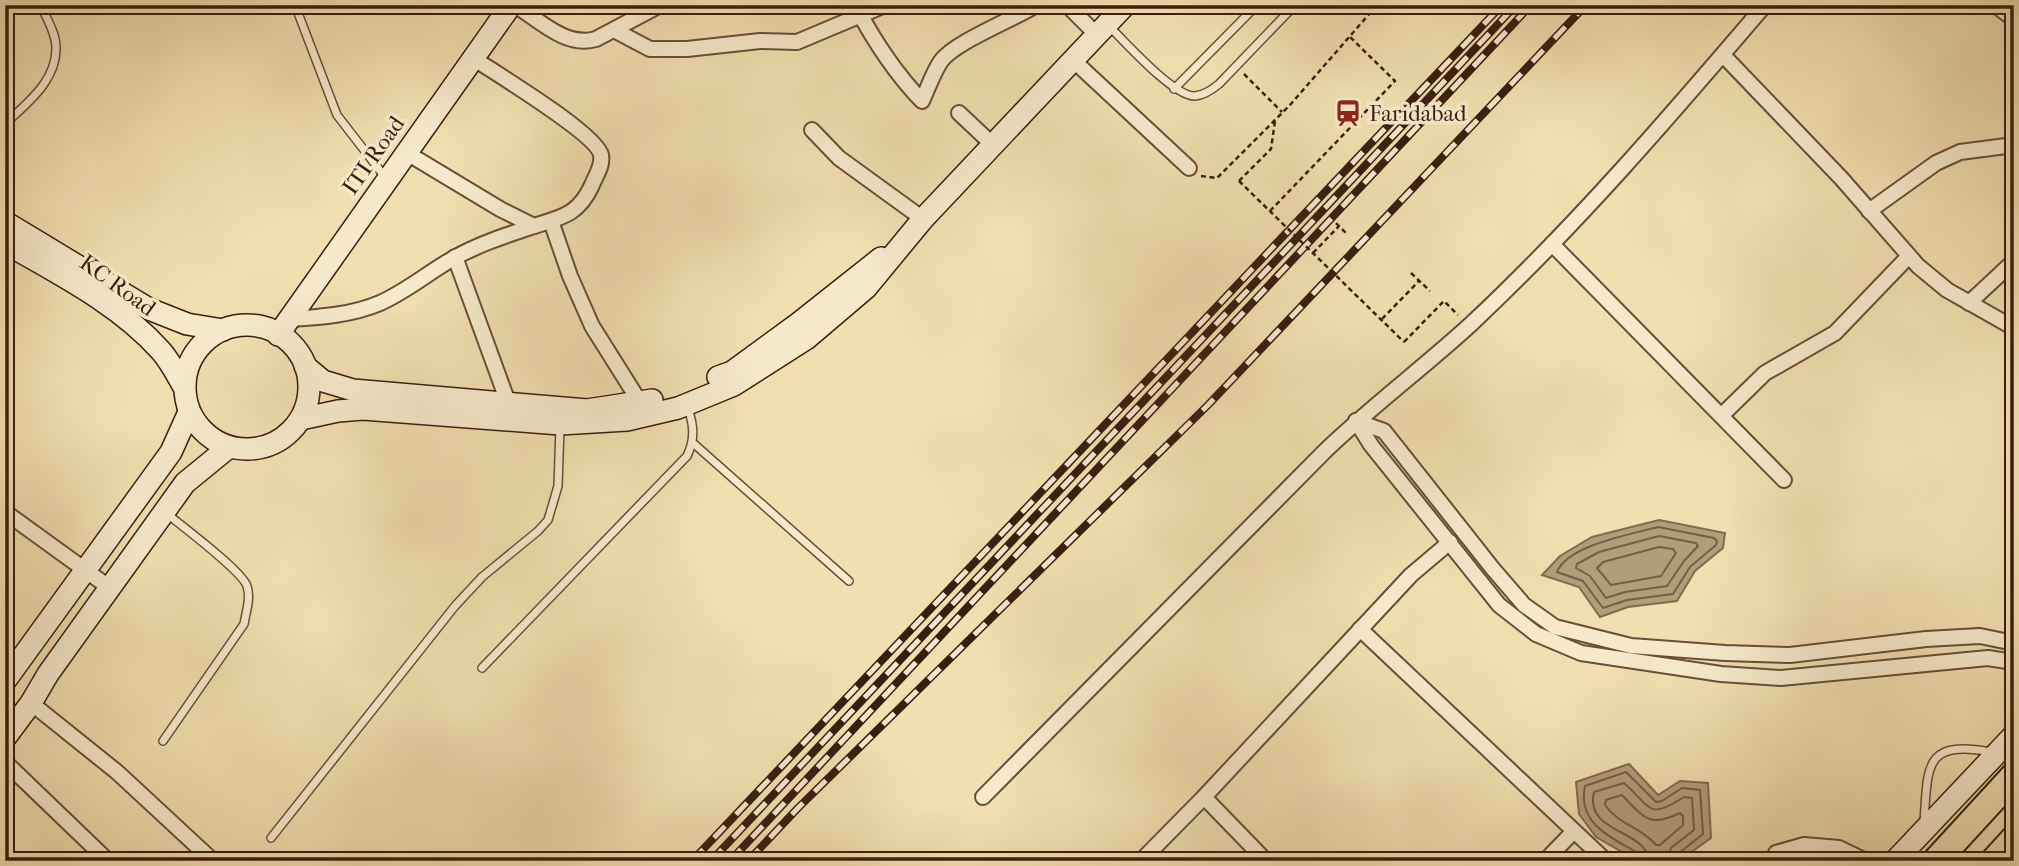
<svg xmlns="http://www.w3.org/2000/svg" width="2019" height="866" font-family="'IM FELL French Canon',serif">
<rect width="100%" height="100%" fill="#f1dfaf"/>
<filter id="stains"><feTurbulence type="fractalNoise" baseFrequency=".00286" numOctaves="4"/><feColorMatrix values="0 0 0 0 .2 0 0 0 0 .09 0 0 0 0 .02 0 0 0 .5 -.17"/></filter>
<radialGradient id="worn" r=".72"><stop offset=".6" stop-color="#630" stop-opacity="0"/><stop offset="1" stop-color="#630" stop-opacity=".3"/></radialGradient>
<g fill="#b39d79" stroke="#836a4f" stroke-width="2">
<polygon points="1659,520 1725,533 1723,548 1695,571 1677,601 1628,607 1600,617 1579,587 1542,575 1560,556 1592,537"/>
<polygon points="1629,764 1658,795 1680,781 1708,783 1711,838 1679,861 1638,861 1596,837 1579,814 1576,782"/>
</g>
<g fill="none" stroke-linecap="round" stroke-linejoin="round">
<g stroke="#775d44" stroke-width="2">
<path d="M1658,527l56,11 3,3 -1,4 -26,22 -17,27 -46,6 -24,8 -20,-27 -26,-9c10,-27 76,-38 101,-45z"/>
<polygon points="1659,536 1696,543 1698,546 1684,561 1667,586 1625,592 1606,598 1590,576 1576,568 1577,564 1599,552"/>
<polygon points="1659,547 1673,549 1676,553 1661,576 1611,585 1597,568 1603,562"/>
<path d="M1622,795c22,23 27,33 58,18l3,3v9l-23,20h-4c-15,-18 -37,-20 -51,-40l1,-5z"/>
<path d="M1640,861l-4,-9c-26,-15 -59,-29 -51,-66l41,-14 30,30 6,-1 20,-13 18,2 3,44 -24,19 -3,8"/>
<path d="M1649,861c-2,-32 -65,-27 -55,-69l30,-9c28,24 23,38 60,14l8,1 2,32 -23,18 -4,13"/>
</g>
<defs>
<g id="lane">
<polyline points="295,5 337,115 385,177"/>
<path d="M1108,25c16,16 66,72 87,71 9,-1 18,-7 24,-12l76,-79"/>
<polyline points="1174,89 1257,5"/>
<path d="M5,124c22,-21 52,-43 51,-77 0,-14 -10,-29 -15,-42"/>
<polyline points="693,443 849,581"/>
<path d="M482,668l205,-212c8,-17 7,-30 1,-48"/>
<path d="M163,741l81,-117c2,-12 7,-26 3,-38 -5,-15 -65,-60 -81,-73"/>
<path d="M1924,822c4,-57 0,-82 67,-70"/>
<polyline points="271,838 455,606 482,577 538,531 548,520 558,486 560,427"/>
</g>
<g id="street">
<path d="M515,5c24,15 51,43 81,34l64,-34"/>
<path d="M855,5c19,36 39,67 67,96 6,-13 11,-28 19,-40 14,-19 71,-41 95,-56"/>
<polyline points="1067,5 1097,35"/>
<polyline points="1995,5 2014,19"/>
<polyline points="614,30 650,49 687,49 760,41 797,42 885,5"/>
<polyline points="1723,55 1841,178 1918,266 1947,290 2014,328"/>
<polyline points="1073,60 1189,168"/>
<polyline points="959,113 993,145"/>
<polyline points="812,130 839,158 923,219"/>
<path d="M407,153l93,56 34,17c29,-9 45,-12 58,-41 4,-10 11,-19 9,-30 -4,-21 -106,-82 -128,-97"/>
<polyline points="1869,211 1936,163 1960,152 2014,145"/>
<polyline points="551,221 570,276 592,326 641,404"/>
<polyline points="1552,244 1784,480"/>
<polyline points="455,257 509,405"/>
<polyline points="1969,303 2014,261"/>
<path d="M290,319c31,-2 62,-4 90,-16 27,-12 49,-31 74,-45 25,-14 53,-23 80,-32"/>
<polyline points="1722,415 1765,373 1835,333 1909,256"/>
<polyline points="1356,421 1371,445 1499,605 1536,634 1581,653 1721,674 1781,678 1988,658 2007,661 2014,666"/>
<polyline points="1356,421 1384,431 1493,569 1524,605 1555,627 1631,646 1725,653 1790,655 1926,639 1980,636 2014,643"/>
<polyline points="5,512 110,588"/>
<polyline points="1360,629 1606,861"/>
<polyline points="31,703 117,772 213,861"/>
<polyline points="5,762 108,861"/>
<path d="M983,797l343,-347c46,-44 97,-82 144,-125 106,-99 201,-210 295,-320"/>
<polyline points="1204,797 1266,861"/>
<polyline points="1776,853 1804,845 1839,848 1866,861"/>
<polyline points="5,855 11,861"/>
<polyline points="1141,861 1204,797 1411,575 1450,542"/>
<polyline points="1545,861 1573,832"/>
</g>
<g id="secondary">
<polyline points="5,222 149,309 187,324 223,330"/>
<path d="M5,243c54,31 114,61 156,108 9,10 16,24 23,36"/>
<circle cx="247" cy="387" r="62"/>
<polyline points="278,335 511,5"/>
<polyline points="305,366 323,381 353,390 587,410 652,400"/>
<polyline points="718,377 732,372 799,323 881,258"/>
<polyline points="301,419 338,411 363,409 560,424 627,420 678,408 734,385 806,339 866,288 923,219 1125,5"/>
<polyline points="5,681 171,452 189,412"/>
<polyline points="5,738 31,703 48,674 185,483 229,447"/>
<polyline points="1895,861 2014,735"/>
</g>
<g id="highway">
<polyline points="1936,861 2014,776"/>
<polyline points="1994,861 2014,839"/>
</g>
</defs>
<use href="#lane" stroke="#684e38" stroke-width="10"/>
<use href="#street" stroke="#684e38" stroke-width="18"/>
<use href="#secondary" stroke="#3b1d10" stroke-width="24"/>
<use href="#highway" stroke="#3b1d10" stroke-width="30"/>
<g stroke="#3b1d10" stroke-width="2.5" stroke-dasharray="5 3.5" stroke-linecap="butt">
<polyline points="1244,74 1282,112"/>
<polyline points="1201,176 1217,178 1290,105 1377,5"/>
<polyline points="1239,181 1271,149 1275,121"/>
<polyline points="1270,211 1395,81 1349,36"/>
<polyline points="1330,217 1347,234"/>
<polyline points="1313,253 1339,226"/>
<polyline points="1411,273 1430,291"/>
<polyline points="1382,319 1419,281"/>
<polyline points="1404,342 1444,301 1458,315"/>
</g>
<use href="#lane" stroke="#f6eacb" stroke-width="7"/>
<use href="#street" stroke="#f6eacb" stroke-width="14"/>
<use href="#secondary" stroke="#f6eacb" stroke-width="21"/>
<use href="#highway" stroke="#f1dfaf" stroke-width="26"/>
<defs>
<g id="rail">
<polyline points="692,861 1502,5"/>
<polyline points="711,861 1516,5"/>
<polyline points="730,861 1531,5"/>
<polyline points="748,861 798,808 1208,405 1586,5"/>
</g>
</defs>
<use href="#rail" stroke="#3b1d10" stroke-width="8"/>
<use href="#rail" stroke="#f6eacb" stroke-width="5" stroke-dasharray="16" stroke-linecap="butt"/>
<polyline stroke="#3b1d10" stroke-width="2.5" stroke-dasharray="5 3.5" stroke-linecap="butt" points="1239,181 1404,342"/>
</g>
<defs>
<symbol id="station-bare" viewBox="-9 -9 18 18"><path d="M-3-6H3Q5-6 5-4V2Q5 4 3 4L4.5 6H3L1.5 4h-3L-3 6H-4.5L-3 4Q-5 4-5 2V-4Q-5-6-3-6ZM-3.5-4v3h7v-3ZM-3.5 1v1.5H-2V1ZM2 1v1.5H3.5V1Z" fill="#8f2418" stroke="#f6eacb" stroke-width="2.5" paint-order="stroke"/></symbol>
</defs>
<g fill-rule="evenodd">
<use href="#station-bare" x="1329" y="94" width="38" height="38"/>
</g>
<g text-anchor="middle" stroke-width="7" stroke-linejoin="round" paint-order="stroke">
<g font-size="23" fill="#3b1d10" stroke="#f6eacb" text-anchor="start">
<text x="1369" y="121">Faridabad</text>
</g>
<g font-size="23" fill="#3b1d10" stroke="#f6eacb">
<text transform="translate(373 155) rotate(-55)" y="8">ITI Road</text>
<text transform="translate(118 285) rotate(36)" y="8">KC Road</text>
</g>
</g>
<rect width="2019" height="866" fill="none" stroke="#f1dfaf" stroke-width="28"/>
<rect x="7" y="7" width="2005" height="852" fill="none" stroke="#3b1d10" stroke-width="3.5"/>
<rect x="14" y="14" width="1991" height="838" fill="none" stroke="#3b1d10" stroke-width="2"/>
<rect width="100%" height="100%" filter="url(#stains)"/>
<rect width="100%" height="100%" fill="url(#worn)"/>
</svg>
